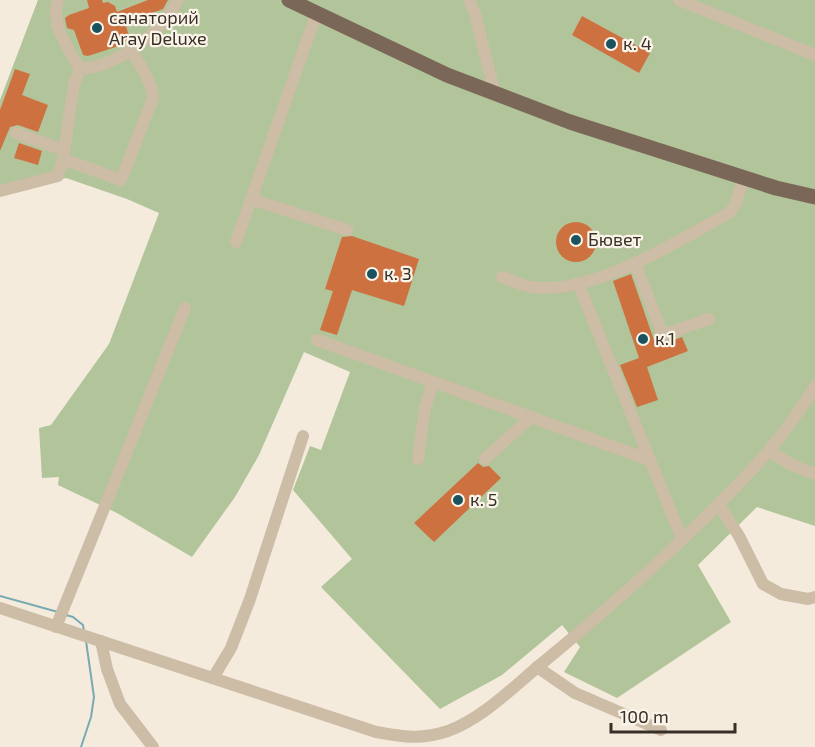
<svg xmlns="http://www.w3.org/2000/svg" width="815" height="747" font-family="'Exo 2',sans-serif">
<rect width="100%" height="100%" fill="#f4ebdc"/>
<polygon fill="#b2c49a" points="38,0 815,0 815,526 757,507 698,565 731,622 617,698 564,672 580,647 562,625 502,675 440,709 321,587 352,559 293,490 310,446 321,450 350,372 304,352 259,455 235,497 192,557 117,513 58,485 59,477 42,478 39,428 51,425 109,344 159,213 127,199 66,178 0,195 0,100"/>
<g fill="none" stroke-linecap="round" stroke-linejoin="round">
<g stroke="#78aab3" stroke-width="2">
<polyline points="0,596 58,612"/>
<polyline points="66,615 73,617 83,625 84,632"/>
<polyline points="81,747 91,717 94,697 86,641"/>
</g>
</g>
<g fill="#ce7140">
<polygon points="87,0 102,0 103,3 108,2 115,6 117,12 148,0 168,0 163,9 125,23 129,36 125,44 88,56 83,55 74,30 67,28 65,18 69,15 89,8"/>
<polygon points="582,16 650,53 639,73 572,35"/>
<polygon points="15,69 30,74 22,95 48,105 38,132 18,125 10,127 0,151 0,110"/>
<polygon points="19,143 42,151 38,165 14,158"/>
<circle cx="576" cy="242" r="20"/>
<polygon points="352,236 419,259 404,306 352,290 337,335 320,330 333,291 325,289 342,237"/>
<polygon points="631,274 655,343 666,343 682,337 688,351 647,367 658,400 637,407 620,365 639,358 613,281"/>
<polygon points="478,463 483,467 489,466 501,478 434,542 414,523"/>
</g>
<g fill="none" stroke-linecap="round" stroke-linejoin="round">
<g stroke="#cdbca6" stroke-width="12">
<path d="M58,0c-8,25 10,48 22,69l-6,15 -11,75"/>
<polyline points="469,0 475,14 495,94"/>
<polyline points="679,0 815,55"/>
<path d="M80,69c37,-2 82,-36 98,-69"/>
<polyline points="16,133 64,150"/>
<path d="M0,191l58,-15 5,-17 58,21 32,-82c-2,-18 -12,-32 -22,-47"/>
<polyline points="251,199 347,230"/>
<polyline points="236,242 317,12"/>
<polyline points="635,263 663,335 709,319"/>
<path d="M502,277c10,3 20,9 30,10 60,9 146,-46 197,-74l6,-8 9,-27"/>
<polyline points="578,283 682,539"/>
<polyline points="317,340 650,460"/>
<polyline points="769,451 794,466 815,474"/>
<polyline points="418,459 425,408 433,382"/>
<polyline points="485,459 531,417"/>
<polyline points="719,505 739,536 763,584 781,594 808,599 815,597"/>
<path d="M0,608l376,124c28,5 45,8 72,-1 35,-13 64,-43 92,-66 50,-41 98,-83 144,-127 49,-47 96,-93 131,-152"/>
<polyline points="56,627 185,308"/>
<polyline points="101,641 107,669 120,704 153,747"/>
<polyline points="537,667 575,693 661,730"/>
<polyline points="213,678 231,648 250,599 303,436"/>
</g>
<polyline stroke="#7b6758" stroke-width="15" points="289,0 447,75 570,122 776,188 815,197"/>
</g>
<g fill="#1a525d" stroke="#fbf4e8" stroke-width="2">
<circle cx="97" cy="28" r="6"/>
<circle cx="611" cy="44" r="6"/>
<circle cx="576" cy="240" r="6"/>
<circle cx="372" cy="274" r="6"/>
<circle cx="643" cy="339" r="6"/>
<circle cx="458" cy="500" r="6"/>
</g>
<g text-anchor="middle" stroke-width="4.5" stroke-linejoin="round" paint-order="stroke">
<g font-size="18" fill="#382f28" stroke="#fbf4e8" text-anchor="start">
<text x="109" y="24">санаторий<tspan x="109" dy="21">Aray Deluxe</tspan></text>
<text x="623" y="50">к. 4</text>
<text x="588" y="246">Бювет</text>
<text x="384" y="280">к. 3</text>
<text x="655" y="345">к.1</text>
<text x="470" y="506">к. 5</text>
</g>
</g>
<path d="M611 723v9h124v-9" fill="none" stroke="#382f28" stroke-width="3"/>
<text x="620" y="723" font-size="18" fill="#382f28" stroke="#fbf4e8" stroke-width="4.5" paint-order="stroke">100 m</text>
</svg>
